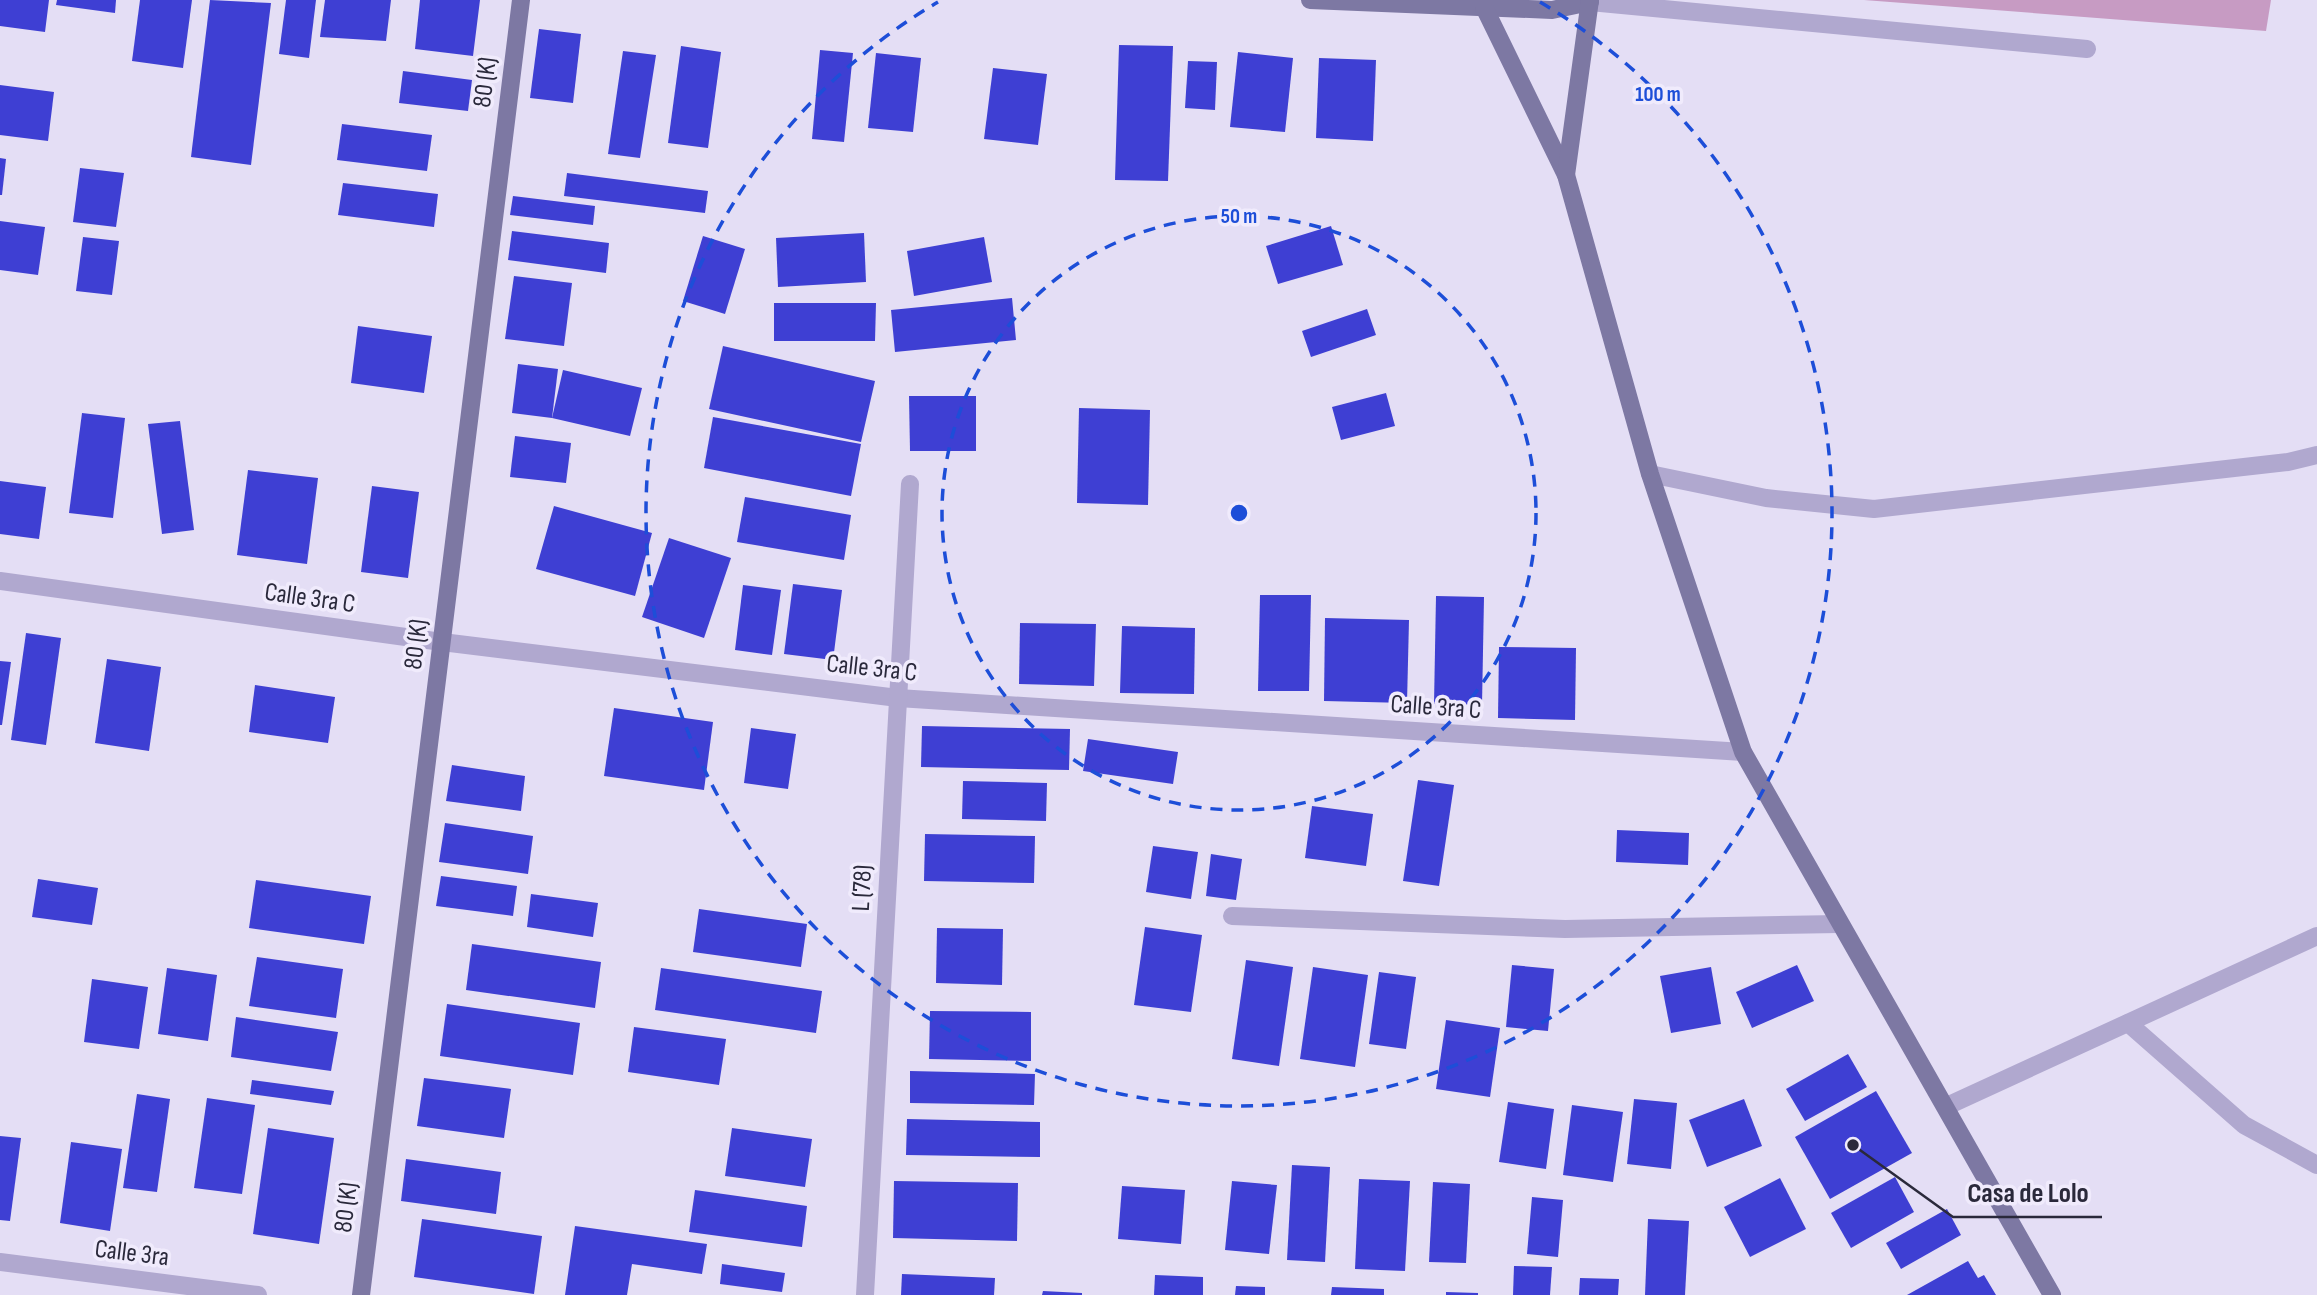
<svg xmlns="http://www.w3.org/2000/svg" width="2317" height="1295" font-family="'Sofia Sans Condensed',sans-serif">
<rect width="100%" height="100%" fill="#e4def5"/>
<polygon fill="#c79bc3" points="1864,0 2271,0 2266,31"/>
<g fill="#3e3fd3">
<polygon points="0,0 49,0 45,32 0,26"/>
<polygon points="57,0 116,0 115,13 56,5"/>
<polygon points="140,0 192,0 183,68 132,61"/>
<polygon points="210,0 271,3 251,165 191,157"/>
<polygon points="286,0 316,0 309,58 279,54"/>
<polygon points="325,0 391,0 386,41 320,37"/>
<polygon points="420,0 480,0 473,56 415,49"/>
<polygon points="539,29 581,34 573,103 530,98"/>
<polygon points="1119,45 1173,46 1168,181 1115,180"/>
<polygon points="681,46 721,52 708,148 668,143"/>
<polygon points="820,50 853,53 844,142 812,139"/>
<polygon points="623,51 656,55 640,158 608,154"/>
<polygon points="1238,52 1293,58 1285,132 1230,127"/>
<polygon points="876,53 921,58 913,132 868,128"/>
<polygon points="1319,58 1376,60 1373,141 1316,138"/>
<polygon points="1188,61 1217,62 1215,110 1185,108"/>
<polygon points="993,68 1047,74 1038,145 984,139"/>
<polygon points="403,71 472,80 468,111 399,103"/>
<polygon points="0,85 54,92 48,141 0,135"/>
<polygon points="342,124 432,135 427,171 337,160"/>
<polygon points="0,158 6,159 2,195 0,195"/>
<polygon points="80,168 124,173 116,227 73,222"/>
<polygon points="567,173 708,191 705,213 564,196"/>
<polygon points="343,183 438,194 434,227 338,215"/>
<polygon points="513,196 595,206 593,225 510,215"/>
<polygon points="0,221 45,227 38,275 0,270"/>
<polygon points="1331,226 1343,265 1278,284 1266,246"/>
<polygon points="512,231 609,243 606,273 508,260"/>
<polygon points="864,233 866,282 778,287 776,238"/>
<polygon points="703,236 745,249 725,314 683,301"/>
<polygon points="83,237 119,241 112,295 76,291"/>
<polygon points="984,237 992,282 914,296 907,251"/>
<polygon points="514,276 572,283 564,346 505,339"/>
<polygon points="1012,298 1016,340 895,352 891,310"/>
<polygon points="774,303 876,303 875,341 774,341"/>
<polygon points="1367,309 1376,335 1311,357 1302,331"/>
<polygon points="358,326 432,336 424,393 351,383"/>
<polygon points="723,346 875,381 861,442 709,409"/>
<polygon points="518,364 558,369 552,418 512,413"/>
<polygon points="563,370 642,388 630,436 552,418"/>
<polygon points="1386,393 1395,426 1341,440 1332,407"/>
<polygon points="909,396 976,396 976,451 910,451"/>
<polygon points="1079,408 1150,410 1148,505 1077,503"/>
<polygon points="82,413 125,418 113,518 69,513"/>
<polygon points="713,417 861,444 851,496 704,468"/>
<polygon points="180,421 194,530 162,534 148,424"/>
<polygon points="515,436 571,443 566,483 510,477"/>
<polygon points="248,470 318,478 307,564 237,555"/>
<polygon points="0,481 46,487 39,539 0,534"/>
<polygon points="372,486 419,492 408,578 361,572"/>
<polygon points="745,497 851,515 844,560 737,542"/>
<polygon points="554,506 652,533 635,596 536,569"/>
<polygon points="669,538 731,558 704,638 642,617"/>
<polygon points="793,584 842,590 833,660 784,654"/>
<polygon points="743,585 781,590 772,655 735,650"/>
<polygon points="1260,595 1311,595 1309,691 1258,691"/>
<polygon points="1436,596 1484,597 1482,705 1434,704"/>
<polygon points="1325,618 1409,620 1407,703 1324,701"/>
<polygon points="1020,623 1096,624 1094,686 1019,684"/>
<polygon points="1122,626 1195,628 1194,694 1120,693"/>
<polygon points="26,633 61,638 46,745 11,740"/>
<polygon points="1499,647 1576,648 1575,720 1498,718"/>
<polygon points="107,659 161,667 149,751 95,743"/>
<polygon points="0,661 11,662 2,725 0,725"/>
<polygon points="255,685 335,697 328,743 249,732"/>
<polygon points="614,708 713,722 704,790 604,776"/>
<polygon points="922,726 1070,729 1069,770 921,767"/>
<polygon points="751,728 796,734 788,789 744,783"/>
<polygon points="1088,739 1178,752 1173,784 1083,771"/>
<polygon points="452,765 525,776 521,811 446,801"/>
<polygon points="1418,780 1454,785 1439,886 1403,881"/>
<polygon points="963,781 1047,783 1046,821 962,819"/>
<polygon points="1312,806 1373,814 1366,866 1305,858"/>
<polygon points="445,823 533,836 528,874 439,862"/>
<polygon points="1617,830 1689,833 1688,865 1616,862"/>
<polygon points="925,834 1035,836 1034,883 924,881"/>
<polygon points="1153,846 1198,852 1191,899 1146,892"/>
<polygon points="1211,854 1242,859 1236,900 1206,896"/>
<polygon points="441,876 517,886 513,916 436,906"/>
<polygon points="38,879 98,888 92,925 32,917"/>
<polygon points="256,880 371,896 364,944 249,928"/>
<polygon points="531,894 598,903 593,937 527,927"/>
<polygon points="699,909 807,924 801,967 693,952"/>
<polygon points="1145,927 1202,935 1191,1012 1134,1005"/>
<polygon points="937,928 1003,929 1002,985 936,983"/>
<polygon points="472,944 601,962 595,1008 466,990"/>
<polygon points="257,957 343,969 336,1018 249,1006"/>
<polygon points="1246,960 1293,967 1279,1066 1232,1059"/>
<polygon points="1512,965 1554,969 1548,1031 1506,1027"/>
<polygon points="1797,965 1814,1001 1752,1028 1736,992"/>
<polygon points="1313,967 1368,975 1355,1067 1300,1059"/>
<polygon points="1711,967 1721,1024 1671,1033 1660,976"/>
<polygon points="167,968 217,975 208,1041 158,1034"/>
<polygon points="661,968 822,991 816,1033 655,1010"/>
<polygon points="1379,972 1416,977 1406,1049 1369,1044"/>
<polygon points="92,979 148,987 139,1049 84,1042"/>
<polygon points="447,1004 580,1023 573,1075 440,1056"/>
<polygon points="930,1011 1031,1012 1031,1061 929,1059"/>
<polygon points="236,1017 338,1032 331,1071 231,1057"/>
<polygon points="1446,1020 1500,1028 1490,1097 1436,1089"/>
<polygon points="634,1027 726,1039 719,1085 628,1072"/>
<polygon points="1848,1054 1867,1087 1805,1121 1786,1089"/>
<polygon points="910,1071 1035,1074 1034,1105 910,1103"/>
<polygon points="424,1078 511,1089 504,1138 417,1126"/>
<polygon points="252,1080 334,1091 331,1105 250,1094"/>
<polygon points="1876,1091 1912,1153 1830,1199 1795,1137"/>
<polygon points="137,1094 170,1099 157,1192 123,1188"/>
<polygon points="207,1098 255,1105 242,1194 194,1188"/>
<polygon points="1634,1099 1677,1103 1671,1169 1627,1164"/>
<polygon points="1744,1099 1762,1146 1707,1167 1689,1120"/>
<polygon points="1508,1102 1554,1109 1546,1169 1499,1162"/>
<polygon points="1572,1105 1623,1112 1613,1182 1563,1175"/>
<polygon points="907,1119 1040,1122 1040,1157 906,1155"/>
<polygon points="268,1128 334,1138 319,1244 253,1234"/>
<polygon points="732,1128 812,1139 805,1187 725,1176"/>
<polygon points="0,1136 21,1138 10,1221 0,1220"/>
<polygon points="71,1142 122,1149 110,1231 60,1223"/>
<polygon points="406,1159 501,1172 496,1214 401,1201"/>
<polygon points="1292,1165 1330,1167 1325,1262 1287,1260"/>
<polygon points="1895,1177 1914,1212 1851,1248 1831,1213"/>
<polygon points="1780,1178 1806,1229 1750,1257 1724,1207"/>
<polygon points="1359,1179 1410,1181 1405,1271 1355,1269"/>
<polygon points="894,1181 1018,1183 1017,1241 893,1238"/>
<polygon points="1232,1181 1277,1185 1269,1254 1225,1250"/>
<polygon points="1433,1182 1470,1184 1466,1263 1429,1262"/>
<polygon points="1122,1186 1185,1190 1181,1244 1118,1239"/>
<polygon points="695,1190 807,1206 802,1247 689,1232"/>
<polygon points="1532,1197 1563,1200 1558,1257 1527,1254"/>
<polygon points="1947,1209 1961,1235 1901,1269 1886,1243"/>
<polygon points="422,1219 542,1236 534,1294 414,1277"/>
<polygon points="1648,1219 1689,1221 1685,1295 1645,1295"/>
<polygon points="575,1226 707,1244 702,1274 632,1264 627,1295 565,1295"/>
<polygon points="1968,1261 1978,1278 1984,1275 1996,1295 1907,1295"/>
<polygon points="722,1264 785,1273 782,1292 720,1284"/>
<polygon points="1514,1266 1552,1267 1550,1295 1513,1295"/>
<polygon points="902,1274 995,1278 994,1295 901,1295"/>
<polygon points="1155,1275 1203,1277 1203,1295 1154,1295"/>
<polygon points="1580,1278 1619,1279 1618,1295 1579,1295"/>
<polygon points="1236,1286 1265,1287 1265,1295 1235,1295"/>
<polygon points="1332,1287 1384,1289 1384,1295 1331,1295"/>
<polygon points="1043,1291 1082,1293 1082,1295 1042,1295"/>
<polygon points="1446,1292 1478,1293 1478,1295 1446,1295"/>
</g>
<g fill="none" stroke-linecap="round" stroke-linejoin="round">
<g stroke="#b0a8cf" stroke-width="18">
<polyline points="1650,474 1766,498 1874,509 2288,462 2317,455"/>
<polyline points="2128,1023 2244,1125 2317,1165"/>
<polyline points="1947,1106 2317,936"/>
</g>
<g stroke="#b0a8cf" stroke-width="18">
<polyline points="1590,2 2087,49"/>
<polyline points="0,581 442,642 898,698 1743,752"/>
<polyline points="1232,916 1565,929 1839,924"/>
<polyline points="0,1262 258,1295"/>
<polyline points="865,1295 910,484"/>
</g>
<g stroke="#7d78a3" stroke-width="18">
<polyline points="1310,0 1552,10 1590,2"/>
<polyline points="1484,0 1484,7 1566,175 1650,474 1743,752 2052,1295"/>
<polyline points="1566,175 1590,0"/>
<polyline points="361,1295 521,0"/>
</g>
</g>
<g fill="none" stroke="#1d4ed8" stroke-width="3.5" stroke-dasharray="12 9">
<circle cx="1239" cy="513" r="297"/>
<path d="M1540 2A593 593 0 1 1 938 2"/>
</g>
<g text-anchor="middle" stroke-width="7" stroke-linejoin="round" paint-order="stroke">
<g font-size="26" fill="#2a293b" stroke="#f0ebfc">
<text transform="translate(484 82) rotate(-83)" y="9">80 (K)</text>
<text transform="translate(310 597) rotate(8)" y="9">Calle 3ra C</text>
<text transform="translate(415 644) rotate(-83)" y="9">80 (K)</text>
<text transform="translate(872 667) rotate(6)" y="9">Calle 3ra C</text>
<text transform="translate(1436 706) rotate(4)" y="9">Calle 3ra C</text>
<text transform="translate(861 888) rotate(-87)" y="9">L (78)</text>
<text transform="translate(345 1207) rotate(-83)" y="9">80 (K)</text>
<text transform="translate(132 1252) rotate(7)" y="9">Calle 3ra</text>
</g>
</g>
<circle cx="1239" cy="513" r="10" fill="#1d4ed8" stroke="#f0ebfc" stroke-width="3.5"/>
<g font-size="21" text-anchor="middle" font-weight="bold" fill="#1d4ed8" stroke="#f0ebfc" stroke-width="7" stroke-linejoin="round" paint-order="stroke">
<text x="1658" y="101">100 m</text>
<text x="1239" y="223">50 m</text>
</g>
<path fill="none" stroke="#2a293b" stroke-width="2.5" d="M1853 1145L1953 1217H2102"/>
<circle fill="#2a293b" stroke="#f0ebfc" stroke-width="2.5" cx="1853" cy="1145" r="7"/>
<g font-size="28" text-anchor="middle" font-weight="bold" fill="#2a293b" stroke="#f0ebfc" stroke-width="7" stroke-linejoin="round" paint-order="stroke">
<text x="2028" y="1202">Casa de Lolo</text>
</g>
</svg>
